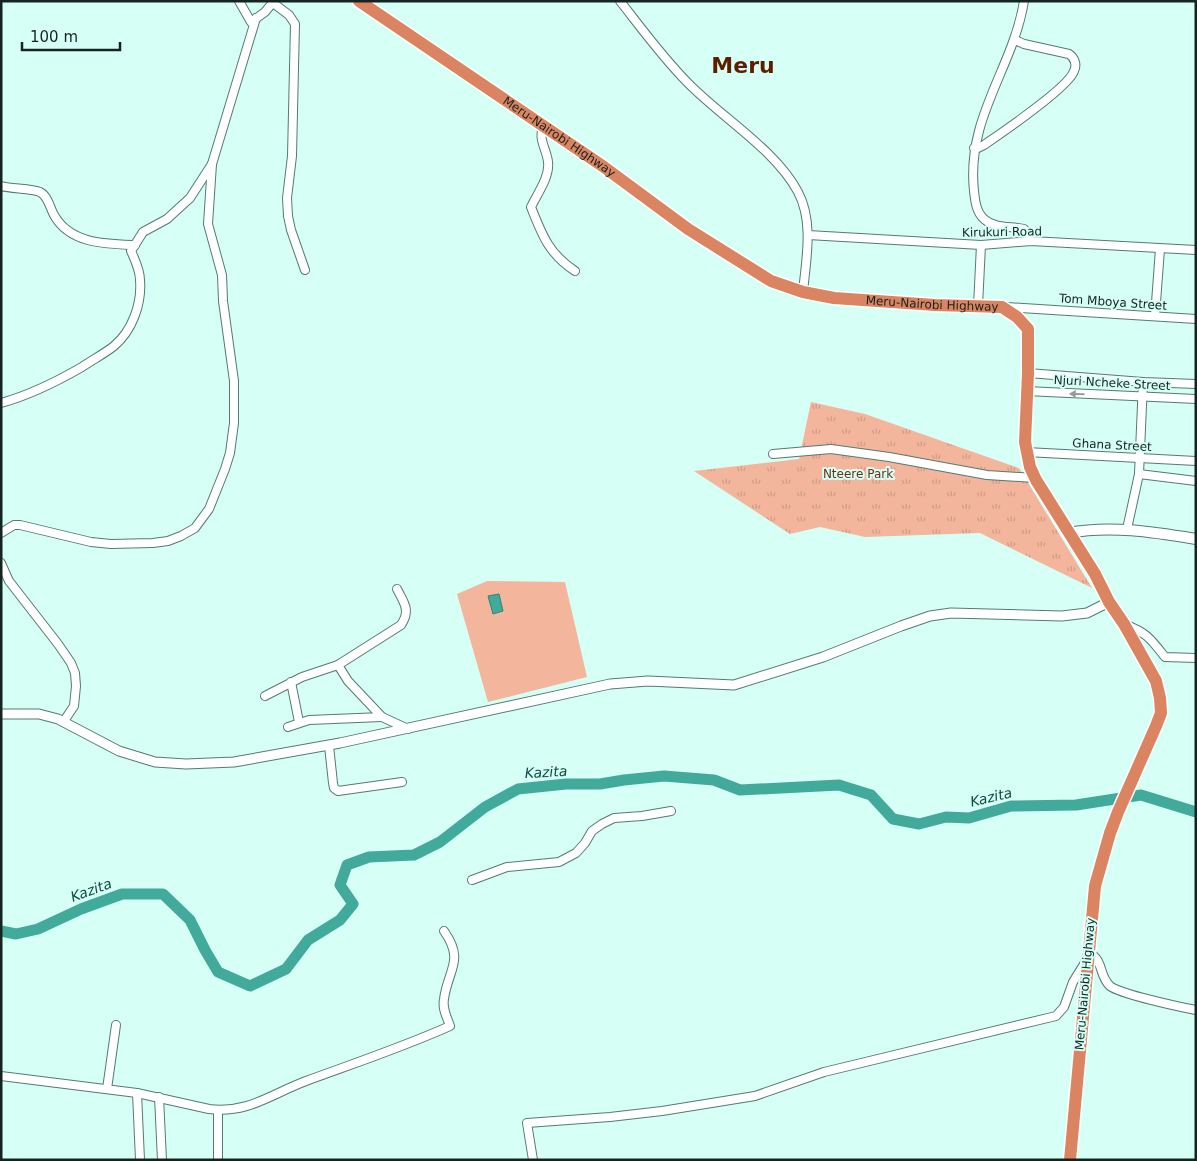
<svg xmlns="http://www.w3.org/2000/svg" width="1197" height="1161" font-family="'DejaVu Sans',sans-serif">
<defs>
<pattern id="grass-tufts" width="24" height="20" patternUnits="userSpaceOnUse" patternTransform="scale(1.25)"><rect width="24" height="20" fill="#f4b59d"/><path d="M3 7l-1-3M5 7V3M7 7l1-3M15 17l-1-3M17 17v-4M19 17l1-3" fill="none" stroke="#d09c87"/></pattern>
</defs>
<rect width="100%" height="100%" fill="#d6fff6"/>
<polygon fill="url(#grass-tufts)" points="811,402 865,414 1019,468 1092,588 980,533 865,537 820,527 790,534 694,471 799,459"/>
<polygon fill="#f4b59d" points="487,581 565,582 587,677 488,702 457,594"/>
<polygon fill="#41aa9a" stroke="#348276" points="499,594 503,611 493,614 488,596"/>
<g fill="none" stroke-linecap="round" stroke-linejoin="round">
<polyline stroke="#41aa9a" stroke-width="11" points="1,931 16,934 38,929 81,909 122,894 163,894 190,920 205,950 218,972 250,986 286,969 308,940 340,920 353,904 340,885 347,865 369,857 414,855 440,842 485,807 518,789 566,784 600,784 624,780 664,776 714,780 740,790 839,785 871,795 893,819 919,824 946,817 969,818 1011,806 1076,805 1141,795 1196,812"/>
<defs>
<g id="minor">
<polyline points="239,1 251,22 265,12 274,1"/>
<path d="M620,1c22,28 43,57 68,82 33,34 88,67 110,109 16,30 8,68 5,100"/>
<path d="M1024,1c-11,68 -58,116 -50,190 1,9 2,21 10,28 11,10 27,7 40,10l7,12"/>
<polyline points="273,3 289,15 295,24 292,156 287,198 288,216 291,230 305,270"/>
<path d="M543,127c-5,13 4,23 5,35 2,15 -11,32 -17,45 11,28 18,47 44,64"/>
<path d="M974,148h4l6,-3c16,-11 85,-58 90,-74 3,-6 1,-13 -5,-17l-45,-10 -9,-4"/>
<path d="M1,186c11,3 30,2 39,6 8,4 10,16 14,23 16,29 52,29 81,30"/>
<polyline points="808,235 981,245 1031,241 1196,250"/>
<polyline points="978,306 981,245"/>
<polyline points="1006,307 1196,319"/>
<polyline points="1155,316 1160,249"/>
<polyline points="1028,373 1143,382 1196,384"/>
<polyline points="1026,391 1196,399"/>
<path d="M1,403c29,-8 55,-21 81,-36 10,-7 22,-13 32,-21 18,-15 28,-42 26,-66 0,-10 -5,-20 -9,-29l12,-19 24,-13 23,-21 22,-34 44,-146"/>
<polyline points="1026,452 1196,461"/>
<polyline points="773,454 831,449 889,457 987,475 1035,478"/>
<polyline points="1139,474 1196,481"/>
<polyline points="1127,529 1139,474 1143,382"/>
<polyline points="1,533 14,525 20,525 91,542 111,544 153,543 168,541 181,536 195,528 209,509 225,469 230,453 234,423 234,381 223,301 222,275 208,224 212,164"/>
<polyline points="1,563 9,581 58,644 71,663 75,673 76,686 74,706 64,721"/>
<path d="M1124,624c23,9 26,14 41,33l31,1"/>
<path d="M338,665l63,-40c10,-15 3,-22 -4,-36"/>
<polyline points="291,682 299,722"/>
<polyline points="265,696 302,677 338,665 348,681 382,717 408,729"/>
<polyline points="288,727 309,720 382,717"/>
<polyline points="329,746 333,783 334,788 338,791 402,782"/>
<polyline points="472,880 507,867 559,862 576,853 585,843 592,831 602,824 614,818 642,816 671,811"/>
<path d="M1088,952c17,9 10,23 22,34 10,8 70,21 86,24"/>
<path d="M1,1076l136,17 72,16c39,5 62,-15 97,-28 49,-18 97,-34 144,-55 -3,-9 -8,-17 -6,-27 4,-30 21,-38 0,-68"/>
<polyline points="107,1089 116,1025"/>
<polyline points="137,1093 140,1160"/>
<polyline points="159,1097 162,1160"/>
<polyline points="218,1160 218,1110"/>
<polyline points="533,1160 527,1123 610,1117 662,1111 755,1096 824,1072 1056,1016 1064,1007 1073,982 1086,961"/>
</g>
<polyline id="tertiary" points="1,714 39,714 58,719 119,751 155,762 186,764 234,762 340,743 610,684 648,681 734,685 823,657 901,626 930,616 951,613 1062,616 1087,613 1109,602"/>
<path id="secondary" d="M1068,533c43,-8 85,-1 128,6"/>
<g id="trunk">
<path id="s1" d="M359,1l245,166 84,62 83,52 32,11 31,6 101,7 67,2 15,10 11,12v44l-3,69 5,25 6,13 59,94 14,28 15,22 32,57 4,17 1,15 -5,13 -38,86 -8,21 -15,53 -25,274"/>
</g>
</defs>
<use href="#minor" stroke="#557a73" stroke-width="10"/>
<use href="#tertiary" stroke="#557a73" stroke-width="11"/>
<use href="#secondary" stroke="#557a73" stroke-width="12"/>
<use href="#trunk" stroke="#fff" stroke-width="15"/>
<use href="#minor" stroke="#fff" stroke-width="8"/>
<use href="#tertiary" stroke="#fff" stroke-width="9"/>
<use href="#secondary" stroke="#fff" stroke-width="10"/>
<use href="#trunk" stroke="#db8462" stroke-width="12"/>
</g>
<defs><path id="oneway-solid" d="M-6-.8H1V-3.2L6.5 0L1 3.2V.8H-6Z" transform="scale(1.25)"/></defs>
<use fill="#969c9b" href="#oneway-solid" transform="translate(1077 394) rotate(-178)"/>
<g text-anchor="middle" stroke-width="4" stroke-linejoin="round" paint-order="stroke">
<g font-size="12" fill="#152421" stroke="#d6fff6">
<text dy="4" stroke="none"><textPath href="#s1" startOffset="242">Meru-Nairobi Highway</textPath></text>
<text transform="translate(1002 232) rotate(-1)" y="4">Kirukuri Road</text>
<text transform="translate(1113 302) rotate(4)" y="4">Tom Mboya Street</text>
<text dy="4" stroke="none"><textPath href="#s1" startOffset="662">Meru-Nairobi Highway</textPath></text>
<text transform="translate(1112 383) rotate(3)" y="4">Njuri Ncheke Street</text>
<text transform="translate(1112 445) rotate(3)" y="4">Ghana Street</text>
<text transform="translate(1085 984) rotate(-85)" y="4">Meru-Nairobi Highway</text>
</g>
<g font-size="12" fill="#6a2f17" stroke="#d6fff6">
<text x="858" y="478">Nteere Park</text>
</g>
<g font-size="14" font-style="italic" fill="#0e4b43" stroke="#d6fff6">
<text transform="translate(546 772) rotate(-3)" y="5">Kazita</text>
<text transform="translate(991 797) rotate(-13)" y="5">Kazita</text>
<text transform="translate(91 890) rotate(-20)" y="5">Kazita</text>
</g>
<g font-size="22" font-weight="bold" fill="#5d1e00" stroke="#d6fff6">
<text x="743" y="73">Meru</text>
</g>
</g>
<rect width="1197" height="1161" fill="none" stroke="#152421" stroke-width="5"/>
<path d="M22 42v8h98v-8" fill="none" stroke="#152421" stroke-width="2.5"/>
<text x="30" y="42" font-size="15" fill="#152421" stroke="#d6fff6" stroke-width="4" paint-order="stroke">100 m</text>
</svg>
